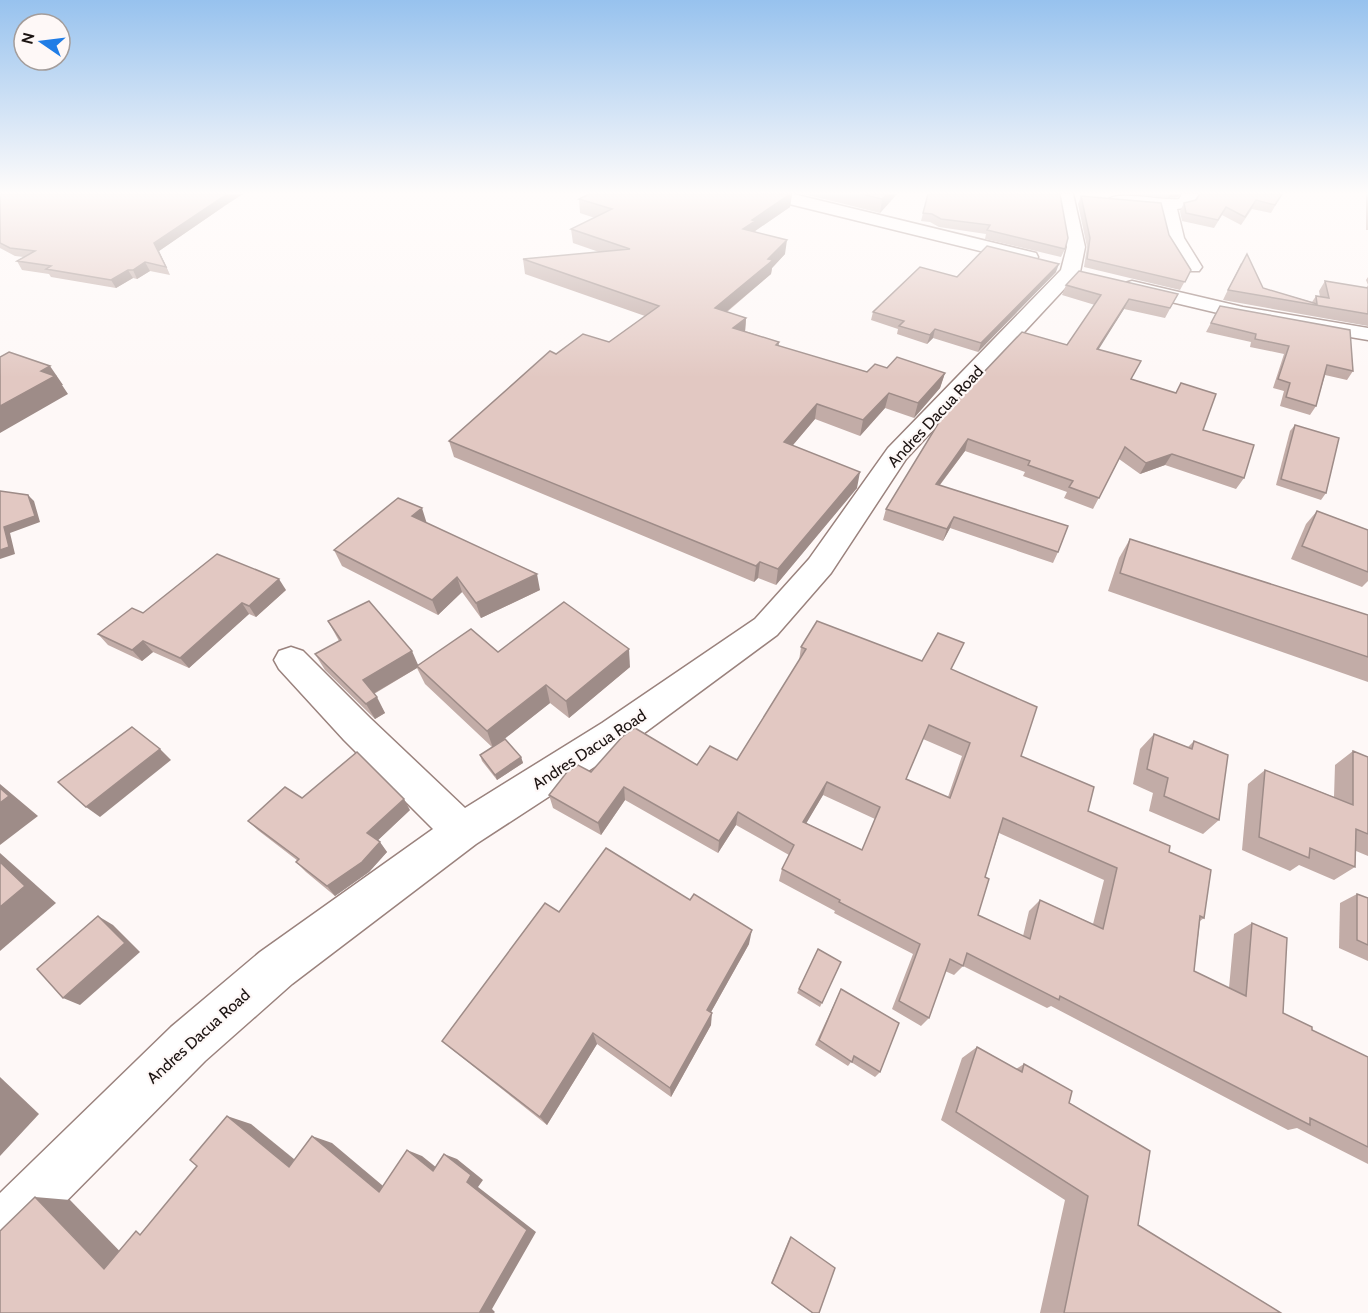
<svg xmlns="http://www.w3.org/2000/svg" width="1368" height="1313" font-family="Cabin,sans-serif">
<rect width="100%" height="100%" fill="#fef8f7"/>
<g fill="none" stroke-linecap="round" stroke-linejoin="round">
<defs>
<g id="minor">
<polygon points="763,194 793,194 1036,253 1038,257 1036,261 1029,263 765,198"/>
<polygon points="1057,194 1073,194 1085,247 1080,272 906,459 831,573 777,635 628,745 476,844 292,984 205,1061 19,1249 0,1257 0,1193 171,1027 260,952 433,829 344,740 279,669 274,660 279,651 291,647 303,651 370,718 465,808 602,723 755,619 809,559 888,448 1061,270 1067,247"/>
<path d="M1182,194h17l-9,13 -13,2 7,29 18,29 -3,4h-14l-16,-25 -9,-37 -44,-4 -8,-5c8,-10 55,1 71,-1z"/>
<polygon points="1132,281 1243,307 1368,328 1368,340 1243,319 1125,291 1122,287 1125,283"/>
</g>
</defs>
<use href="#minor" stroke="#9a827d" stroke-width="3"/>
<use href="#minor" fill="#fff" fill-rule="evenodd"/>
</g>
<g fill="#c2aca7" fill-rule="evenodd">
<polygon points="0,194 223,207 159,251 170,275 150,271 137,279 133,278 116,288 51,277 49,274 22,270 17,261 24,257 15,256 0,248"/>
<polygon points="589,194 792,194 790,207 755,231 785,254 772,268 771,274 727,312 746,318 745,331 779,342 779,346 867,372 887,368 945,373 940,388 914,418 885,408 860,436 815,419 792,446 857,488 776,585 758,578 754,582 454,457 449,441 556,354 609,342 645,316 525,274 523,259 599,252 573,243 571,229 595,218 580,213 579,199"/>
<polygon points="804,194 897,194 880,213"/>
<polygon points="928,194 1065,249 1061,257 985,239 986,234 939,227 930,222 921,221"/>
<polygon points="1135,194 1180,194 1178,197 1168,198"/>
<polygon points="1282,194 1271,213 1252,209 1241,225 1222,215 1214,228 1182,221 1180,211 1184,203"/>
<rect x="1366" y="194" width="2" height="36"/>
<polygon points="1081,196 1169,235 1191,270 1180,290 1084,267 1087,247 1078,204"/>
<polygon points="1241,263 1263,288 1312,302 1316,296 1320,297 1319,291 1325,281 1366,288 1368,285 1366,280 1368,277 1368,326 1223,300"/>
<polygon points="1056,272 978,352 933,338 927,344 897,334 898,329 871,320 873,312 957,277"/>
<polygon points="1066,285 1178,294 1165,318 1124,309 1098,349 1131,379 1176,393 1181,383 1203,430 1244,478 1236,489 1165,465 1140,474 1119,459 1093,509 1064,498 1067,492 1023,476 1025,472 965,451 940,485 1058,552 1053,563 950,528 943,541 883,520 886,509 1067,345 1095,305 1062,295"/>
<polygon points="1220,306 1353,371 1347,380 1325,375 1316,406 1310,415 1280,406 1284,391 1273,388 1284,354 1250,347 1251,342 1206,332"/>
<polygon points="1295,425 1326,493 1321,500 1276,485 1290,431"/>
<polygon points="1317,511 1368,530 1368,581 1362,587 1291,559 1306,524"/>
<polygon points="427,523 540,590 481,618 462,592 438,615 342,566 334,550"/>
<polygon points="1130,539 1368,615 1368,682 1108,591 1119,558"/>
<polygon points="286,590 256,617 249,614 189,668 153,652 142,661 108,645 98,634 143,613"/>
<polygon points="328,621 418,665 630,667 569,718 550,703 500,742 521,757 523,763 497,780 482,761 480,755 492,747 425,684 417,668 374,694 385,713 375,719 325,670 315,654 339,641"/>
<path d="M801,647l121,14 29,8 70,87 67,55 81,41 35,66 -4,3 -6,50 35,17 5,-54 18,-11 31,90 29,17 56,27v107l-71,-36 -9,2 -237,-124 -4,2 -84,-42 -9,9 -9,-4 -16,47 -8,8 -29,-17 21,-55 -79,-41 1,-2 -56,-30 3,-12 7,-14 -53,-30 -18,28 -93,-53 -24,35 -48,-27 -4,-13 42,-23 106,-7 40,-5 62,-99zM923,739l39,17 -14,41 -42,-18zM823,795l52,24 -13,31 -56,-27zM999,833l105,47 -11,44 -53,-24 -11,11 -6,25 -45,-21 7,-38z"/>
<polygon points="1154,734 1188,747 1194,741 1219,820 1203,834 1149,811 1153,793 1133,784 1140,749"/>
<polygon points="1353,751 1368,757 1368,856 1356,851 1355,867 1334,880 1299,865 1290,871 1242,850 1248,784 1265,770 1334,797 1335,765"/>
<polygon points="410,810 378,840 387,852 369,872 335,896 306,872 296,862 298,861 259,831 248,821"/>
<polygon points="1357,894 1368,898 1368,961 1339,948 1340,903"/>
<polygon points="559,912 749,944 711,1012 711,1025 671,1097 597,1044 547,1125 454,1051 442,1041"/>
<polygon points="818,949 841,962 820,1007 797,993"/>
<polygon points="841,989 880,1072 875,1077 851,1062 848,1066 815,1045"/>
<polygon points="977,1047 1016,1069 1024,1064 1069,1103 1138,1225 1281,1313 1040,1313 1065,1200 941,1120 962,1058"/>
<polygon points="790,1237 791,1237 819,1313 812,1313 771,1283"/>
</g>
<g fill="#9e8c88">
<polygon points="227,194 243,194 223,207 159,251 170,275 154,243"/>
<polygon points="790,194 792,194 790,207 755,231 754,234 743,229 752,220"/>
<polygon points="887,194 897,194 880,213 882,199"/>
<polygon points="1170,194 1180,194 1178,197 1168,198"/>
<polygon points="787,240 785,254 772,268 771,274 714,322 715,308 768,259"/>
<polygon points="145,262 150,271 137,279 133,270"/>
<polygon points="1059,264 1056,272 978,352 981,343"/>
<polygon points="128,270 133,278 116,288 111,280"/>
<polygon points="1129,299 1124,309 1092,360 1097,349"/>
<polygon points="746,318 745,333 733,328"/>
<polygon points="935,329 933,338 927,344 930,335"/>
<polygon points="50,366 63,385 62,385 68,394 0,433 0,406 41,371"/>
<polygon points="945,373 940,388 914,418 918,403"/>
<polygon points="889,393 885,408 860,436 863,420"/>
<polygon points="817,404 815,419 782,458 784,442"/>
<polygon points="968,439 965,451 932,495 936,484"/>
<polygon points="1172,454 1165,465 1140,474 1146,463"/>
<polygon points="860,472 857,488 776,585 778,569"/>
<polygon points="28,495 34,501 40,522 10,533 15,554 0,559 0,550 4,527"/>
<polygon points="422,508 427,524 412,516"/>
<polygon points="954,517 950,528 943,541 947,529"/>
<polygon points="760,562 758,578 754,582 756,566"/>
<polygon points="537,574 540,590 481,618 476,603"/>
<polygon points="457,577 462,592 438,615 432,600"/>
<polygon points="279,579 286,590 256,617 249,606"/>
<polygon points="242,603 249,614 189,668 180,658"/>
<polygon points="143,641 153,652 142,661 132,650"/>
<polygon points="629,649 630,667 569,718 566,701"/>
<polygon points="412,651 419,667 417,666 417,668 371,695 363,680"/>
<polygon points="546,685 550,703 493,748 487,731"/>
<polygon points="377,697 385,713 375,719 366,704"/>
<polygon points="160,749 171,760 100,817 86,807"/>
<polygon points="521,757 523,763 497,780 495,775"/>
<polygon points="827,782 823,795 800,834 803,822"/>
<polygon points="0,784 38,816 0,845"/>
<polygon points="624,787 625,800 601,835 598,823"/>
<polygon points="404,799 410,810 375,843 367,833"/>
<polygon points="738,812 736,825 718,853 719,841"/>
<polygon points="380,842 387,852 369,872 335,896 327,886"/>
<polygon points="0,853 56,903 0,951"/>
<polygon points="98,916 113,925 140,952 80,1005 63,998"/>
<polygon points="752,930 749,944 706,1021 707,1010"/>
<polygon points="712,1013 711,1025 671,1097 670,1088"/>
<polygon points="593,1033 597,1044 547,1125 540,1117"/>
<polygon points="0,1077 39,1114 0,1156"/>
<polygon points="227,1116 251,1124 310,1172 289,1167"/>
<polygon points="312,1136 332,1143 395,1196 379,1192"/>
<polygon points="407,1150 422,1156 447,1176 433,1171"/>
<polygon points="444,1154 457,1159 483,1180 478,1187 536,1232 492,1309 495,1312 494,1313 481,1313 480,1312"/>
<polygon points="35,1197 70,1200 137,1269 104,1269"/>
</g>
<g fill="#e2c8c2" stroke="#9e8c88" stroke-width="1.5" fill-rule="evenodd">
<polygon points="0,194 227,194 154,243 166,267 145,262 133,270 128,270 111,280 46,269 51,266 17,261 35,251 10,248 0,243"/>
<polygon points="589,194 790,194 752,220 755,221 743,229 787,240 768,259 773,260 715,308 746,318 733,328 779,342 776,345 867,372 875,364 887,368 897,357 945,373 918,403 889,393 863,420 817,404 784,442 860,472 778,569 760,562 756,566 449,441 550,351 556,354 583,334 609,342 659,306 523,259 630,249 571,229 612,209 579,199"/>
<polygon points="861,194 887,194 882,199"/>
<polygon points="928,194 1060,194 1068,238 1065,249 987,230 990,225 941,219 932,214 923,213"/>
<polygon points="1200,194 1282,194 1275,205 1256,200 1245,217 1226,207 1218,220 1186,213 1184,203 1196,200"/>
<polygon points="1081,196 1161,203 1169,235 1191,270 1185,282 1087,259 1090,238"/>
<polygon points="987,246 1059,264 981,343 935,329 930,335 899,326 904,321 873,312 920,267 957,277"/>
<polygon points="1247,254 1263,288 1317,304 1316,296 1329,298 1325,281 1368,288 1368,314 1228,290"/>
<polygon points="1079,271 1178,294 1170,308 1129,299 1097,349 1141,361 1131,379 1176,393 1181,383 1216,394 1203,430 1254,445 1244,478 1172,454 1146,463 1125,447 1099,498 1069,487 1073,481 1028,465 1030,461 968,439 936,484 1068,526 1058,552 954,517 947,529 886,509 944,414 1022,332 1067,345 1101,295 1066,285"/>
<polygon points="1220,306 1350,330 1353,371 1327,365 1316,406 1286,397 1290,383 1278,379 1289,346 1255,339 1256,334 1211,323"/>
<polygon points="9,352 50,366 41,371 55,376 0,406 0,357"/>
<polygon points="1295,425 1339,438 1326,493 1281,479"/>
<polygon points="0,491 28,495 35,516 4,527 9,547 0,550"/>
<polygon points="398,498 422,508 412,516 537,574 476,603 457,577 432,600 334,550"/>
<polygon points="1317,511 1368,530 1368,572 1302,546"/>
<polygon points="1130,539 1368,615 1368,657 1120,573"/>
<polygon points="217,554 279,579 249,606 242,603 180,658 143,641 132,650 98,634 132,608 143,613"/>
<polygon points="369,601 412,651 363,680 377,697 366,704 315,654 341,640 328,621"/>
<polygon points="564,602 629,649 566,701 546,685 487,731 417,666 471,629 498,652"/>
<path d="M817,621l105,40 16,-28 26,10 -13,26 86,38 -16,49 73,31 -6,24 82,35 -1,6 42,18 -7,48 -4,-2 -6,55 52,25 6,-73 35,15 -4,75 29,14v3l56,27v90l-58,-29v7l-250,-129 -1,4 -92,-47 -4,13 -13,-7 -21,59 -30,-17 21,-57 -81,-42 1,-2 -58,-31 12,-24 -56,-33 -19,29 -95,-54 -26,36 -49,-28 18,-23 11,-7 13,7 31,-35 13,-9 62,37 13,-19 27,14 69,-111 -5,-2zM929,725l41,18 -20,55 -44,-19zM827,782l53,25 -18,43 -59,-28zM1003,818l114,50 -14,61 -63,-29 -10,39 -52,-24 11,-36 -4,-2z"/>
<polygon points="132,727 160,749 86,807 58,782"/>
<polygon points="1154,734 1192,749 1194,741 1228,755 1219,820 1164,796 1168,778 1147,769"/>
<polygon points="505,739 521,757 495,775 480,755"/>
<polygon points="1353,751 1368,757 1368,834 1356,829 1355,867 1310,848 1309,858 1259,837 1265,770 1353,805"/>
<polygon points="357,752 404,799 367,833 380,842 362,862 327,886 296,862 299,859 248,821 285,787 302,798"/>
<polygon points="0,788 9,796 0,803"/>
<polygon points="606,848 690,900 694,894 752,930 707,1010 712,1013 670,1088 593,1033 540,1117 442,1041 545,903 559,912"/>
<polygon points="0,862 25,886 0,907"/>
<polygon points="1357,894 1368,898 1368,945 1357,940"/>
<polygon points="98,916 125,943 63,998 37,969"/>
<polygon points="818,949 841,962 822,1003 799,989"/>
<polygon points="841,989 899,1023 880,1072 854,1056 852,1062 819,1040"/>
<polygon points="977,1047 1022,1072 1024,1064 1072,1091 1069,1103 1150,1151 1138,1225 1281,1313 1064,1313 1088,1196 956,1112"/>
<polygon points="227,1116 289,1167 312,1136 379,1192 407,1150 433,1171 444,1154 471,1175 467,1182 527,1230 480,1312 481,1313 0,1313 0,1231 35,1197 104,1269 136,1231 140,1235 197,1166 190,1160"/>
<polygon points="791,1237 835,1268 819,1313 813,1313 772,1283"/>
</g>
<linearGradient id="sky" x2="0" y2="1"><stop stop-color="#97c2ee"/><stop offset="0.51" stop-color="#fffcfb"/><stop offset="1" stop-color="#fffcfb" stop-opacity="0"/></linearGradient>
<rect width="1368" height="378" fill="url(#sky)"/>
<g text-anchor="middle" stroke-width="4.5" stroke-linejoin="round" paint-order="stroke">
<g font-size="16" fill="#1c1412" stroke="#fef8f7">
<text transform="translate(935 416) rotate(-47)" y="6">Andres Dacua Road</text>
<text transform="translate(589 749) rotate(-33)" y="6">Andres Dacua Road</text>
<text transform="translate(198 1036) rotate(-42)" y="6">Andres Dacua Road</text>
</g>
</g>
<g transform="translate(42 42) rotate(284)"><circle r="28" fill="#fef8f7" stroke="#a49d9b" stroke-width="1.5"/>
<path d="M0-4.5L10 22L0 15L-10 22Z" fill="#207de6"/>
<text y="-9" font-size="16" font-weight="bold" text-anchor="middle" fill="#1c1412">N</text>
</g>
</svg>
